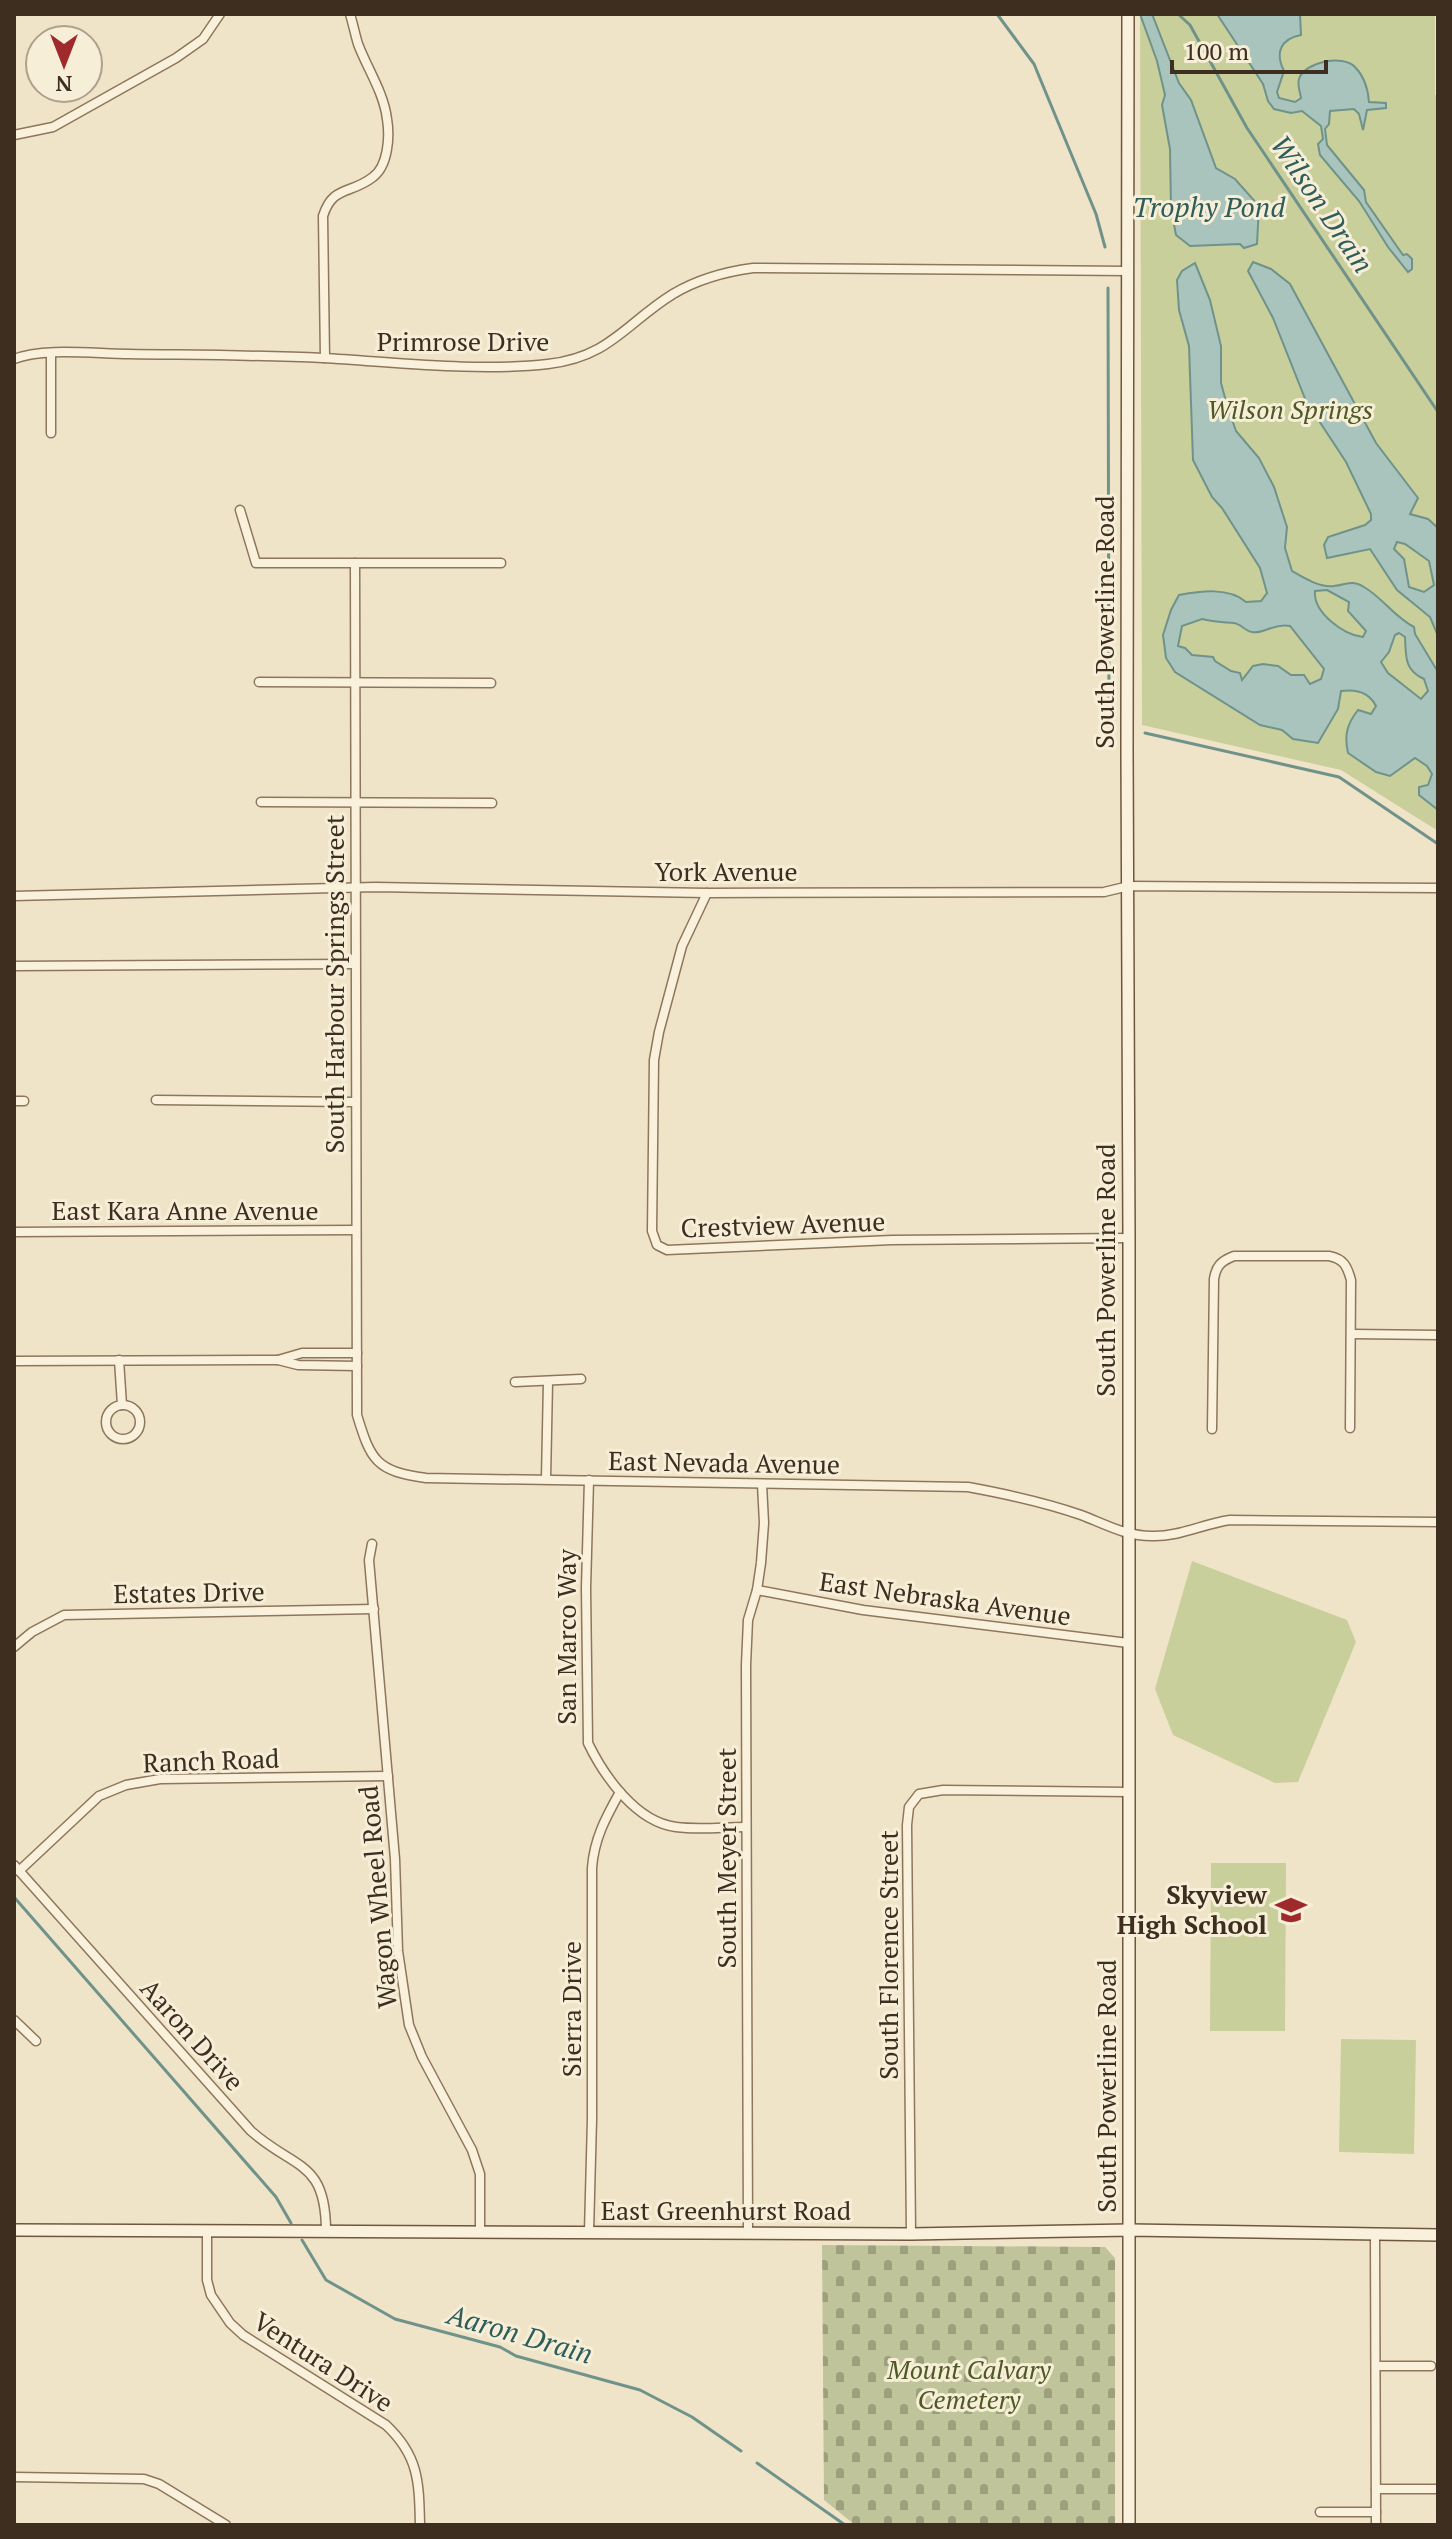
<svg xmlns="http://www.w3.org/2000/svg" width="1452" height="2539" font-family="'PT Serif',serif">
<defs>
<pattern id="cemetery-stones" width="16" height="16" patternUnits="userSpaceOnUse" patternTransform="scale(2)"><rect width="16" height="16" fill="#bfc49a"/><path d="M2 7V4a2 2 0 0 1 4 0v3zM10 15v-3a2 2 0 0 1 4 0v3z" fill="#9ca07d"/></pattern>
</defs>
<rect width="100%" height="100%" fill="#f0e4c8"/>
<g fill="#c9cf9b">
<polygon points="1140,14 1435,14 1435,95 1438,96 1438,831 1341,770 1142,725"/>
<polygon points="1192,1561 1347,1620 1356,1642 1298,1782 1275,1783 1173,1735 1155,1689"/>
<polygon points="1211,1863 1286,1863 1285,2031 1210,2031"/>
<polygon points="1341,2039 1416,2040 1414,2154 1339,2152"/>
</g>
<polygon fill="url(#cemetery-stones)" points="822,2245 1105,2247 1115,2258 1115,2525 855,2525 824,2500"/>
<g fill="#a9c4bc" stroke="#6f938a" stroke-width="2" fill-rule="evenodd">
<polygon points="1140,14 1152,14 1179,83 1191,100 1216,168 1235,179 1259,206 1257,244 1244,248 1240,244 1190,246 1176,235 1171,209 1170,149 1162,105 1165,95 1157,61"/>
<path d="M1217,14h83l1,21c-21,4 -26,18 -17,36l-7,21 2,6 16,4 6,-4c-1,-7 -4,-13 -2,-19 5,-17 44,-25 56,-12 9,9 13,22 14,35l17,1v5l-19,2 -4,20 -4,-16 -5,-5 -24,2 -1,13 -4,5 2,16 37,45 2,12 37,53 4,-1 5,5v10l-4,3 -20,-25 -29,-46 -39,-46 -2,-11 5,-5 -2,-13 -19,-15 -11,2 -17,-4 -6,-8 -5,-17z"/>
<path d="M1253,262l18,7 19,15 86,159 42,55 -8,16 18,5 10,9v108l-8,-19 -33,-27 -27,-41 -43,9 -3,-13 4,-8 37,-12 6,-5v-6l-25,-52 -40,-61 -33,-83 -25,-47zM1397,542l8,2 24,17 5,24 -10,7 -15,-5 -5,-28 -10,-10z"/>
<path d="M1195,263l15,37 11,46v37l6,22 9,26 23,27 15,29 13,40 -2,21 7,23c12,7 28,17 42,15 12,-1 18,-7 30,1 19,11 30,30 50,40l1,7 23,38v138l-19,-15v-8l9,-2 4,-11 -5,-8 -12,-8 -25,18 -14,-4 -28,-19c-4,-18 -1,-29 10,-43l13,4 5,-8c-7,-14 -21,-17 -35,-15l-3,18 -20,34 -25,-4 -11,-9 -22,-5 -85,-53 -9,-14 -3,-23 8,-25 8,-15c22,-4 50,-8 67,7l15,-1 6,-8 -7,-25 -38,-60 -10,-11 -19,-37 -4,-114 -10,-36 -2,-30 5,-9zM1327,590l22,12 -1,9 18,20 -3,6c-19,-2 -50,-24 -48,-46zM1202,619c11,3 21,3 32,4 7,1 11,8 18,9 10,3 21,-9 38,-6l34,43 -3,10 -11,5 -6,-9h-13l-13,-9 -15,-2 -10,2 -11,14 -2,-7 -9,-2 -16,-10 -2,-4 -21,-2 -7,-7 -7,-2 4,-20zM1399,633l6,4c1,19 -1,33 19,42l4,12 -7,8 -33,-26 -7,-11 8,-10 6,-17z"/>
</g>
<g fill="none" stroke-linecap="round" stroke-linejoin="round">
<g stroke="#6f938a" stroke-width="3">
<polyline points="997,14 1034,64 1096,214 1105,247"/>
<polyline points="1178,14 1190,25 1247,128 1438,412"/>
<polyline points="1108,288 1109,722"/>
<polyline points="1145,733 1339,777 1438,844"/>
<polyline points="14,1897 276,2197 291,2223"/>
<polyline points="302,2240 326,2280 395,2319 500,2347 516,2356 640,2390 692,2417 741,2451"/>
<polyline points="757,2463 845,2525"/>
</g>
<defs>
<g id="street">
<polyline points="14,135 53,127 176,58 203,39 220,14"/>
<polyline points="51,354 51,433"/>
<path d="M325,358l-2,-142c10,-31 27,-21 50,-39 15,-11 17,-40 14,-58 -3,-26 -20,-51 -29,-75 -3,-10 -5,-20 -8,-30"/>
<path d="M14,359c30,-12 82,-5 115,-5 65,1 130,1 194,4 72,4 153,14 225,6 62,-7 78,-41 125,-70 25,-15 50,-22 80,-26l375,3"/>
<polyline points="240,510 256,563 501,563"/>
<path d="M355,563l2,852c14,46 19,56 69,63l542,9c38,7 76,15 113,28 24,9 44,21 71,21 26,1 51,-12 78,-16l208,2"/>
<polyline points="259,682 491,683"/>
<polyline points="261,802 492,803"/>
<polyline points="707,893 682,946 659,1032 654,1060 652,1231 657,1245 667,1250 892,1240 1129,1238"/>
<polyline points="14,896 376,887 707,893 1104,892 1129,886 1438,888"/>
<polyline points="14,966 355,964"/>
<polyline points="156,1100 355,1102"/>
<polyline points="14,1101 24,1101"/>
<polyline points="14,1232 356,1230"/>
<polyline points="1352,1334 1438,1335"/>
<polyline points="119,1360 122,1405"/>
<polyline points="278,1360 302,1353 357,1353"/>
<polyline points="14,1361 278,1360 298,1365 357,1366"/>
<polyline points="515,1382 581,1379"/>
<circle cx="123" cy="1422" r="17"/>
<path d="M1212,1429l2,-150c2,-13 7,-18 20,-23h95c15,3 18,10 22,24l-1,148"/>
<polyline points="546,1479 548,1382"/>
<path d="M589,1480l-3,108 2,155c16,33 48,79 88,84 23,3 47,0 70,0"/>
<polyline points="372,1544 369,1560 395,1859 398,1951 409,2025 422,2057 472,2150 480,2174 480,2232"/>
<polyline points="757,1590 863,1610 1128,1643"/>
<polyline points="14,1647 32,1632 64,1615 374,1609"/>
<path d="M14,1865l237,266c44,39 75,29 75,101"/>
<polyline points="19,1871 99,1796 126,1785 160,1779 388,1776"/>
<polyline points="14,2020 36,2041"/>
<path d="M207,2231v49l4,15 19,28 13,12 143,90c33,31 33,57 34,100"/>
<path d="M589,2232l3,-113v-251c2,-29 14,-51 28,-76"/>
<polyline points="748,2233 746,1665 748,1620 757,1590 761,1563 764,1523 762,1484"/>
<polyline points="911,2234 907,1825 909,1807 919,1794 943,1790 1129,1792"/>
<polyline points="1375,2234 1376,2525"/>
<polyline points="1376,2366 1431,2366"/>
<polyline points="14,2477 144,2479 159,2484 226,2525"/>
<polyline points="1376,2489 1438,2489"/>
<polyline points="1320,2512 1376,2512"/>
</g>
<g id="secondary">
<polyline points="1128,14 1127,749 1129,1238 1129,2525"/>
<polyline points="14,2230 911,2234 1130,2230 1438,2235"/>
</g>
</defs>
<use href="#street" stroke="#8d765c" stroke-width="11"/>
<use href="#secondary" stroke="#6f573f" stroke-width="14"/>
<use href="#street" stroke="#faf1dc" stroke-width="8"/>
<use href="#secondary" stroke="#faf1dc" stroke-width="11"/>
</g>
<defs>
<symbol id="school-bare" viewBox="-9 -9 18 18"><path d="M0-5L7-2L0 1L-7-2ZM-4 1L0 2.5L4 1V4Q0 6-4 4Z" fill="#9e2a2b" stroke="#f7eed8" stroke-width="2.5" paint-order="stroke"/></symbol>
</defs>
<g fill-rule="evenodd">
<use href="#school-bare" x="1269" y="1888" width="44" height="44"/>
</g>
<g text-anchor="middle" stroke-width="6" stroke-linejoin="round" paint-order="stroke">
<g font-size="26" fill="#3d2e20" stroke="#f7eed8">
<text x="463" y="351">Primrose Drive</text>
<text transform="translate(1105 622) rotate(-90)" y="9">South Powerline Road</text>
<text x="726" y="881">York Avenue</text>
<text transform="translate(335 984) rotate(-90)" y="9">South Harbour Springs Street</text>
<text x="185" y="1220">East Kara Anne Avenue</text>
<text transform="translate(783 1225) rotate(-2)" y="9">Crestview Avenue</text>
<text transform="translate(1106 1270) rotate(-90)" y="9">South Powerline Road</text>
<text transform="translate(724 1463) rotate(1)" y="9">East Nevada Avenue</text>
<text transform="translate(189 1593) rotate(-1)" y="9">Estates Drive</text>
<text transform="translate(945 1599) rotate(8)" y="9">East Nebraska Avenue</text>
<text transform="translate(567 1637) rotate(-90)" y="9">San Marco Way</text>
<text transform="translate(211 1761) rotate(-2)" y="9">Ranch Road</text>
<text transform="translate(727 1858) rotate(-90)" y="9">South Meyer Street</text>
<text transform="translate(378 1897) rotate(-95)" y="9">Wagon Wheel Road</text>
<text transform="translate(889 1955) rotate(-90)" y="9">South Florence Street</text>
<text transform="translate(572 2009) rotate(-90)" y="9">Sierra Drive</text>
<text transform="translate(192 2035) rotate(48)" y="9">Aaron Drive</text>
<text transform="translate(1107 2086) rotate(-90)" y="9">South Powerline Road</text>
<text x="726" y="2220">East Greenhurst Road</text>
<text transform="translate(323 2362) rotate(33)" y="9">Ventura Drive</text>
</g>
<g font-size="26" font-style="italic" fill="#4d5a26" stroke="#f7eed8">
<text x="1290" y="419">Wilson Springs</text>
<text x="969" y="2379">Mount Calvary<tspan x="969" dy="30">Cemetery</tspan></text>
</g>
<g font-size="26" font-weight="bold" fill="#3d2e20" stroke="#f7eed8" text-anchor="end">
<text x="1267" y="1904">Skyview<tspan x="1267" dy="30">High School</tspan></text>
</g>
<g font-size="28" font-style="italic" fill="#2f5d5a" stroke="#f7eed8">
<text transform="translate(1322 204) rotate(56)" y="10">Wilson Drain</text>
<text x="1209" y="217">Trophy Pond</text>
<text transform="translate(520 2334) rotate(16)" y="10">Aaron Drain</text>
</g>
</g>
<rect width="1452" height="2539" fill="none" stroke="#3d2e20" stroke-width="32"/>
<g transform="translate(64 64) rotate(180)"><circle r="38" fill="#f7eed8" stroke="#ada18e" stroke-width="2"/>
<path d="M0-6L14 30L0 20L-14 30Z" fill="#9e2a2b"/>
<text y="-12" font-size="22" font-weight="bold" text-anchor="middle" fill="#3d2e20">N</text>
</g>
<path d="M1172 60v12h154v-12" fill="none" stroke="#3d2e20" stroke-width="4"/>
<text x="1184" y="60" font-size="24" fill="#3d2e20" stroke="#f7eed8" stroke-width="6" paint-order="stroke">100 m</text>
</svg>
